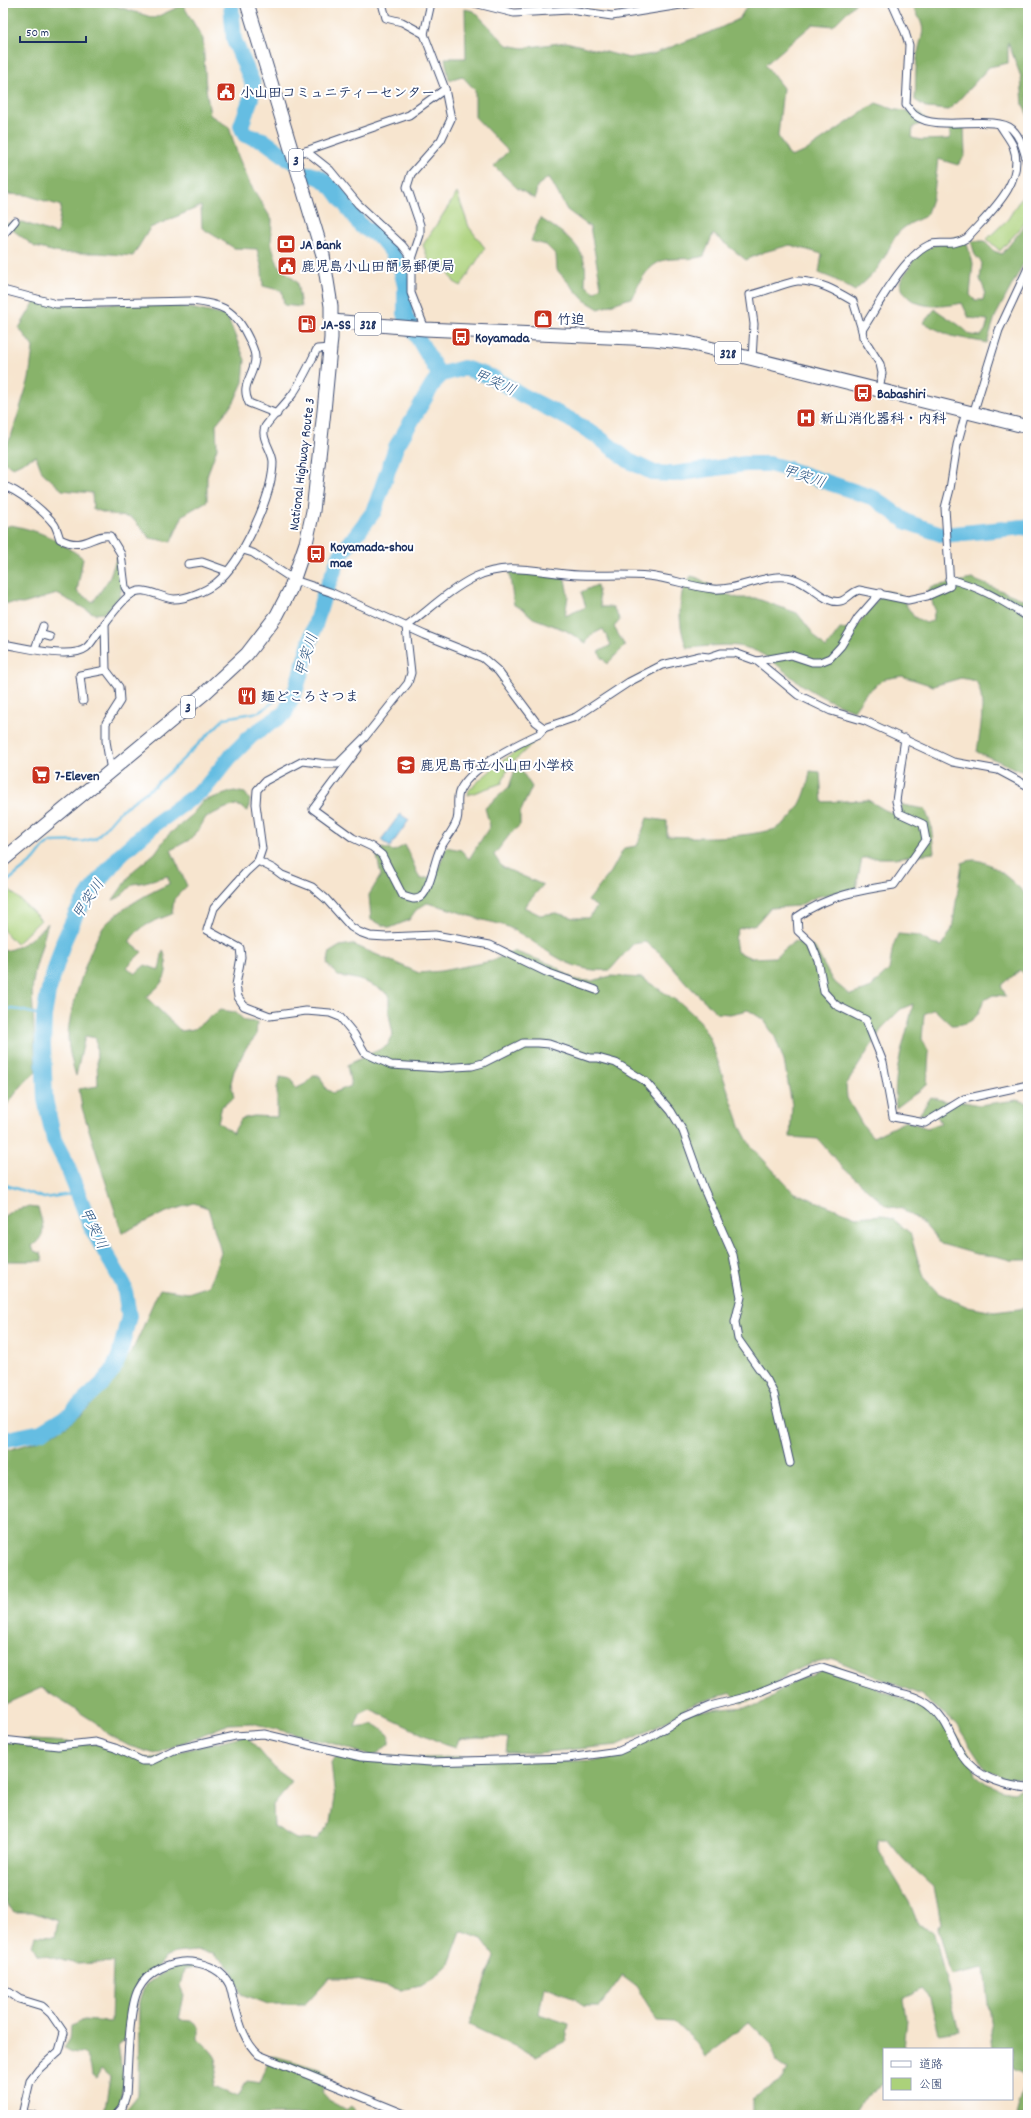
<svg xmlns="http://www.w3.org/2000/svg" width="1031" height="2118" font-family="Dekko,'Klee One',sans-serif">
<rect width="100%" height="100%" fill="#fff"/>
<filter id="ink" filterUnits="userSpaceOnUse"><feTurbulence type="fractalNoise" baseFrequency=".025" numOctaves="2"/><feDisplacementMap in="SourceGraphic" scale="8" xChannelSelector="R" yChannelSelector="G"/><feConvolveMatrix kernelMatrix="1 2 1 2 8 2 1 2 1" color-interpolation-filters="sRGB"/></filter>
<filter id="wash" filterUnits="userSpaceOnUse"><feTurbulence type="fractalNoise" baseFrequency=".012" numOctaves="4" result="noise"/><feDisplacementMap in="SourceGraphic" scale="16" xChannelSelector="R" yChannelSelector="G"/><feGaussianBlur stdDeviation="0.9" result="paint"/><feColorMatrix in="noise" values="0 0 0 0 0 0 0 0 0 0 0 0 0 0 0 0 0 1.4 0 .05"/><feComposite in="paint" operator="in"/></filter>
<g filter="url(#wash)">
<rect width="100%" height="100%" fill="#f7e5cf"/>
<g fill="#abd17a" stroke="#63806c">
<polygon points="1027,188 1028,206 1024,224 1000,251 987,239 1008,219"/>
<polygon points="457,193 469,227 485,248 461,286 454,282 442,262 431,267 423,245"/>
<path d="M537,739l-29,28 -6,16 -34,12 1,-5c21,-20 42,-37 68,-51z"/>
<polygon points="10,890 41,920 16,944 3,930 3,894"/>
</g>
<g fill="#88b36a" stroke="#527164">
<polygon points="3,3 111,3 116,6 154,18 183,5 203,39 206,88 210,115 229,127 238,156 250,184 272,220 271,243 278,265 297,282 301,307 284,305 282,291 263,286 262,269 257,249 234,248 202,228 201,206 150,228 133,256 99,253 60,253 35,247 5,224 22,222 57,234 61,206 26,195 3,194"/>
<path d="M749,3h107l-23,23 -20,-2 -48,41 18,23 -5,48 12,21 14,-5 72,-49 20,7 22,2 10,9 -15,6 -1,11 9,2 29,-1v-15l14,2 1,29 -7,10 -20,-6 -4,34 -8,23c-37,16 -28,21 -47,50 -6,9 -16,17 -24,25l-21,-12 -15,-6 3,-19 -32,-9 -26,7 -18,8 -33,-26 -9,22c-15,4 -17,2 -31,3 -22,0 -33,20 -40,38l-34,12 -15,-9 -27,-30 -1,-15 -10,-10 -15,-4 9,-23c18,12 41,24 45,47 1,6 0,14 0,20l10,7 6,-6 -11,-59 -23,-17 -18,-33 -12,9 -2,13 -18,-11 -23,-22 14,-15 -33,-34v-27l-13,-14 -13,4 -4,-22h21l-1,-49 9,2 33,34 16,3 43,-6 63,16 24,-4 65,-25 21,-10z"/>
<path d="M1028,3v113l-5,-11 -2,-28 -13,-35v21l-19,4 -32,35 -9,8 -21,-2 -12,-8c1,-13 0,-27 2,-41 4,-30 13,-25 -6,-55z"/>
<path d="M1028,222v33l-33,62 -8,26 -36,-7 -28,-13 12,-14c11,9 26,15 35,26l11,1 5,-7 2,-9 -19,-2 -7,-15c-22,5 -57,7 -62,-21l19,-31 38,-14 9,4 7,22 -3,32 5,5h8l2,-9 -5,-12 2,-16 -7,-8 -4,-14h13l10,10 8,3z"/>
<polygon points="37,298 94,304 156,303 186,307 227,316 245,360 243,382 234,402 216,424 217,448 207,476 207,501 183,515 171,542 150,538 132,518 112,515 93,509 92,493 62,490 42,472 36,456 13,467 3,462 3,449 11,437 29,379 33,347 19,328"/>
<path d="M11,525c33,7 45,14 72,33l-6,34 16,10 16,-23 8,-22 6,24 -3,15 -16,17 -9,1 -38,-20 -34,10 -20,-1v-75z"/>
<polygon points="509,571 526,572 565,579 568,596 565,616 586,607 581,592 597,585 601,607 613,607 620,620 614,627 625,646 607,664 598,652 611,645 603,629 591,635 586,643 565,630 533,618 523,609 514,605"/>
<path d="M691,576l7,2 25,15 15,5h17l42,15 22,28 7,7 14,-19 14,1 30,-39 15,3 15,23 12,6 6,-2 3,-11 -7,-20 7,-4 37,-7 55,22 1,173 -51,-22c3,-22 10,-51 -1,-71l-15,-3 -28,8 -31,-10 -18,3 -18,14 -12,17c-22,-7 -41,-17 -60,-31 -16,-13 -30,-28 -51,-32 -18,-4 -38,0 -56,1 -7,-16 -9,-38 -5,-55 1,-6 6,-12 9,-17z"/>
<path d="M517,764l15,23 -12,26v12l-9,8 -17,22 8,12 41,18 -19,22 16,8 16,-2 19,5h13l9,-11 -9,-6 23,-29 13,-24 13,-2 10,-28 20,3v15c32,2 63,2 95,-4 5,-1 13,-2 17,-5 20,-13 28,-34 31,-56l10,1 2,30 46,-2 17,10 15,6 2,-11 23,4 6,16 3,28 -39,5h-33l-6,30 -40,9 -18,9 -28,2 -14,16 -18,5 -3,10 2,13 15,6 23,-1 20,-16 20,7 17,32 18,15 19,-6 20,-19 4,-24 5,-12 21,2 13,8 10,2 10,-17 10,-66c3,-1 8,-3 12,-3 17,0 43,25 54,37v47l-4,3 4,12v19l-8,-8 -19,16 5,10 -13,-1 -10,6c-5,18 -13,24 -32,24l-17,-16 -10,5 -2,25 7,13 -2,33 -31,23c-4,-39 10,-68 17,-104l-12,5 -18,18 -37,58 1,13 15,26 11,13 33,-16 21,7 14,-5 -7,-12 -15,4 12,-18 17,5 12,-1 19,4 38,-5 11,3v157h-18l-14,-4 -20,-2 -35,-10 -16,-19 -22,-16 -17,-3 -46,-41 -22,-26 -28,-2 2,-32 -8,-44 -9,-24 -11,-17 -16,-10 -18,4 -13,-1 -30,-29 -28,-32 -14,-10 -12,2 -23,26c-45,4 -65,-25 -102,-43 -9,-4 -19,-5 -29,-8 -18,-6 -33,-12 -52,-16l-11,7 -7,10 -19,8 -19,-8 -2,-25 12,-20 -4,-19 5,-8 12,3 11,-6 15,34 16,-3 10,-29 15,3 8,9 21,-33 -5,-18 24,-21z"/>
<path d="M234,791l11,2 5,7 -2,11 -11,-6 -11,3 -20,9 -8,14 -9,9 -18,10 16,36 -13,13 -2,15c-17,7 -33,11 -43,28l13,10 -15,15 8,7 10,-9 14,5 4,-20c8,22 2,33 -17,47l35,34 13,-2 26,-19 15,2 10,9 12,1 -1,14 -10,12 -12,23 -3,12 3,15 -12,8 -4,16 15,11 8,-14 12,-3 24,1v-29l3,-11 12,2 3,10 10,-5 8,-8h7l6,13 7,4 18,-7 -4,-21 40,-19 6,-11 -4,-21v-19c-16,-12 -32,-17 -51,-19l-11,-12 3,-12 10,-6 12,-2 67,29 22,-2 51,-10 21,-10 40,14 22,15 16,1 20,-5 31,2 41,27 17,16 10,18 31,89 9,17 43,47 63,25 26,-2 12,5 16,13 13,44 15,16 30,14 26,5 25,-3 9,-4v474h-21l-20,-8 -31,-47 -35,-29 -88,-36 -22,5 -23,9 -25,24 -22,6 -10,-10 -38,11 -31,20 -44,21 -81,8 -31,-1 2,-14 -31,-1 -18,2 -3,8 -19,-6 -67,-32 -10,5 -5,13c21,2 12,-11 34,8v9l-16,13 -35,-12 -86,-22 -23,1 -74,30 -26,-8 -22,-12 -12,-12 -54,-34 -38,17v-254c22,-5 46,-13 65,-26 23,-15 48,-50 63,-73 12,-21 18,-43 29,-63l28,4 21,-7 12,-34 -13,-44 -14,-5 -30,10 -42,20 -40,-125 -3,-19 19,-3 -2,-48 -11,-2 -9,40c-5,-17 -10,-33 -7,-51 4,-22 22,-87 38,-102 17,-16 41,-30 62,-39l-1,-8c-12,2 -22,7 -35,8l-13,13 -7,3 20,-29 22,-18 12,-17 24,-20 12,-15z"/>
<path d="M48,923l-13,47 -3,20 4,82c-15,12 -21,23 -33,38v-161l2,2c19,-5 29,-14 43,-28z"/>
<path d="M27,1207l11,1c5,18 10,26 -6,38l2,5 7,2 2,8h-40v-44l10,-7z"/>
<path d="M834,1666l24,9 24,16 26,10 23,12 27,25 12,16 6,21 10,8 16,7 11,2 15,-7v330h-12l9,-33 -4,-8 -9,-4v-21h-19l-9,-81 -33,7 -13,-47 3,-5 -7,-36 -31,-28 -17,-21h-9l1,12 31,51 9,23 15,6 26,101 -20,3 -9,-35 -9,-10 -17,11 3,19 -3,30h-20v34l-21,16 -10,16h-101v-16l30,-19 6,-10 -11,-8 -5,-17 -23,-23 -45,35 -8,-14 -22,-21 -16,-1 -22,-35 -14,-10 -22,30h-17l-8,-8 -31,-12 -5,28 30,10 -3,17 -30,15 -67,-31 26,-69 -13,-17 -21,-8 -12,33 -14,13 -14,9 -20,4 -53,-12h-19l-24,26h-37l-26,-10 -10,-24 -19,-17 -17,-2 -21,2 -10,5 -7,10 -20,15 -9,54 -11,7 3,21 4,13 -7,31 -8,6h-6l6,-38 -9,-8 -5,9 -4,-3c-5,-34 -13,-15 -28,-27l6,-9 1,-13 13,-6 27,2 2,-60 -35,2 -41,-10 -5,-9 3,-9 20,1 3,-16 -26,-9h-18l-8,-9 -3,-21v-144l111,7 36,14 96,-24 31,36 15,11 -19,23 1,21 22,13 20,1 15,-18 4,-24 -4,-36 11,-11 30,11 13,-6 44,2 65,-3 49,7 58,-2 24,-7 25,-12 36,-29 71,-6 40,-26z"/>
<path d="M198,1960l-4,7 -10,2 -4,17 4,9 -5,25 12,1 8,7v11c22,22 20,19 14,48l25,10 9,-16 13,2 11,-28 49,14 9,6 -7,17 8,9 16,9 5,-4 6,9h-235l16,-20 1,-93 6,-17 13,-9 18,-10z"/>
</g>
<polygon fill="#65bde2" stroke="#4076a0" points="400,814 409,820 390,847 381,840"/>
<g fill="none" stroke-linecap="round" stroke-linejoin="round">
<g stroke="#65bde2" stroke-width="2.5">
<polyline points="3,885 34,860 44,847 51,842 84,841 96,838 121,810 153,787 173,769 225,718 259,712 285,694 296,689"/>
<polyline points="3,1008 20,1010 44,1016"/>
<polyline points="3,1126 3,1134"/>
<polyline points="3,1184 44,1198 78,1193"/>
</g>
<g stroke="#65bde2" stroke-width="16">
<polyline points="231,3 234,40 253,84 251,98 241,126 245,135 263,140 292,161"/>
<polyline points="310,174 321,178 334,189 361,226 380,237 392,252 401,269 405,286 405,316 440,376"/>
<polyline points="3,1440 41,1432 69,1415 103,1383 112,1372 119,1357 129,1316 124,1285 92,1229 66,1163 54,1140 45,1099 43,1045 44,1016 48,993 63,943 76,914 93,888 122,853 154,825 205,788 230,757 252,735 285,713 296,689 324,595 340,556 374,511 396,447 435,381 442,374 464,368 492,377 522,395 569,419 597,436 629,461 654,473 674,474 745,464 769,464 788,469 874,498 907,522 944,535 1023,527 1028,528"/>
</g>
</g>
</g>
<g filter="url(#ink)">
<g fill="none" stroke-linecap="round" stroke-linejoin="round">
<defs>
<g id="street">
<polyline points="382,3 386,18 402,22 424,34"/>
<polyline points="474,3 514,13 570,10 612,16 693,3"/>
<path d="M892,3l13,29 4,13 -3,60c3,3 6,9 10,11 21,16 79,-2 96,13 10,10 12,23 16,36"/>
<polyline points="306,151 330,170 358,204 402,245 409,254 411,262"/>
<polyline points="294,155 409,115 445,89"/>
<polyline points="3,235 15,221"/>
<path d="M3,290l53,14 135,-3c31,3 44,8 58,38 4,9 8,16 5,26 -4,16 -13,21 -5,38l28,11"/>
<polyline points="425,329 411,293 411,262 420,235 420,225 407,187 411,174 441,140 451,119 445,89 424,34 431,3"/>
<path d="M862,330c16,-24 41,-73 67,-85 11,-5 22,3 38,-7 21,-24 60,-56 46,-92 -3,-7 -9,-14 -13,-21"/>
<path d="M752,359l2,-35 -4,-29c11,-2 40,-14 48,-14 21,0 38,10 55,20l9,29 1,7 17,27 2,9 -3,18"/>
<polyline points="973,414 999,330 1028,268"/>
<path d="M3,486c14,3 42,26 51,38 3,4 4,10 6,15 25,13 33,-6 50,-3l11,18 4,33 5,8"/>
<polyline points="243,550 253,553 294,580 330,592 425,635 483,658 498,671 536,722 544,728 576,717 629,682 662,665 700,656 709,657 721,653 735,653 757,661 798,695 831,711 865,721 953,762 998,770 1028,786"/>
<polyline points="188,564 202,562 227,571"/>
<path d="M949,579c32,8 52,21 79,38"/>
<polyline points="105,623 106,670 119,687 120,701 106,723 106,741 111,771"/>
<polyline points="406,627 411,673 408,683 365,737 338,764 326,764 303,761 265,781 257,790 256,804 262,849 258,861 246,872 214,908 207,930 240,948 241,957 236,985 238,997 244,1006 270,1016 306,1011 330,1013 340,1017 354,1034 365,1053 391,1065 440,1068 472,1066 483,1063 523,1043 538,1043 549,1044 590,1058 598,1058 616,1063 645,1081 671,1111 683,1131 703,1187 733,1255 741,1297 735,1322 738,1339 767,1380 774,1394 790,1463"/>
<path d="M406,627c23,-17 43,-37 69,-50 34,-17 68,-3 104,-2 23,1 46,-1 69,1 22,2 43,11 65,13 24,2 48,-14 72,-12 22,1 40,29 56,24 6,-2 11,-9 18,-11l49,10 19,-4 23,-10 -5,-78 5,-19 7,-44 9,-33"/>
<polyline points="40,634 50,637"/>
<path d="M3,644c20,3 67,16 83,4 4,-3 8,-10 11,-14 10,-13 21,-30 33,-39 14,-11 29,3 44,4 12,0 32,-8 42,-16 26,-21 57,-88 57,-121 0,-11 -13,-24 -8,-35 7,-11 19,-21 27,-32 10,-14 17,-30 25,-46l13,-1"/>
<polyline points="35,649 43,626"/>
<polyline points="757,661 791,655 812,662 820,662 830,658 841,646 858,618 880,593"/>
<polyline points="83,701 80,675 106,670"/>
<path d="M905,738l-9,63 3,12 24,11 3,16 -32,45c-34,5 -68,11 -97,32l1,14 13,12 7,17 6,32 12,13 30,15 17,42 10,55 32,6 39,-24 64,-14"/>
<path d="M358,749l-45,60 40,29 19,9 10,8 21,41c6,2 12,5 18,1 10,-9 13,-36 19,-48 5,-10 14,-19 17,-29 3,-10 -2,-21 3,-30 12,-24 55,-45 79,-56l5,-6"/>
<polyline points="258,861 274,869 282,875 312,887 326,899 351,927 359,932 370,936 386,937 435,935 490,945 546,972 596,990"/>
<path d="M3,1740l55,6 37,-4 20,6 27,13h9l23,-11 61,-14 29,-2 97,23 69,5 138,-4 51,-7 31,-14 32,-19 28,-12 40,-10 61,-25 11,-3c24,8 47,15 70,23 9,2 21,4 29,9 20,10 28,29 36,47 13,28 43,38 71,41"/>
<polyline points="3,1988 19,1999 42,2006 51,2014 64,2033 59,2051 39,2069 30,2081 22,2115"/>
<polyline points="22,2114 33,2115"/>
<path d="M116,2115l6,-7 4,-13c2,-25 2,-85 12,-105 9,-19 34,-30 54,-28 14,2 30,8 37,22 2,4 3,10 4,15 6,21 10,42 26,56l148,60"/>
</g>
<g id="highway">
<polyline points="332,321 425,329 654,339 689,343 1028,427"/>
<polyline points="3,860 206,692 247,654 277,615 290,590 306,543 313,511 324,411 331,338 331,306 323,255 247,3"/>
</g>
</defs>
<use href="#street" stroke="#3c4a6f" stroke-width="9"/>
<use href="#highway" stroke="#3c4a6f" stroke-width="15"/>
<use href="#street" stroke="#fff" stroke-width="7"/>
<use href="#highway" stroke="#fff" stroke-width="13"/>
</g>
</g>
<defs>
<symbol id="civic-square" viewBox="-11 -11 22 22"><rect x="-9" y="-9" width="18" height="18" rx="4" fill="#c8321e" stroke="#fff"/><path d="M-.6-6.5H3V-4.5H.6V-3L4-1V1h2V6H-6V1h2V-1L-.6-3ZM-1.2 2.5V6h2.4V2.5Z" fill="#fff"/></symbol>
<symbol id="bank-square" viewBox="-11 -11 22 22"><rect x="-9" y="-9" width="18" height="18" rx="4" fill="#c8321e" stroke="#fff"/><path d="M-6-4H6V4H-6ZM0-2.3a2.3 2.3 0 1 0 0 4.6a2.3 2.3 0 1 0 0-4.6Z" fill="#fff"/></symbol>
<symbol id="shop-square" viewBox="-11 -11 22 22"><rect x="-9" y="-9" width="18" height="18" rx="4" fill="#c8321e" stroke="#fff"/><path d="M-5-2.5h2.3a2.7 3.5 0 0 1 5.4 0H5L5.5 6h-11ZM-1.5-2.5h3a1.5 2.3 0 0 0-3 0Z" fill="#fff"/></symbol>
<symbol id="fuel-square" viewBox="-11 -11 22 22"><rect x="-9" y="-9" width="18" height="18" rx="4" fill="#c8321e" stroke="#fff"/><path d="M-5.5-6h7V0h2V4h1.3V-2.5L3-4.5l.8-.8L6-3V5H2.5V1h-1V6h-7ZM-4.2-4.7v3.2H.2V-4.7Z" fill="#fff"/></symbol>
<symbol id="bus-square" viewBox="-11 -11 22 22"><rect x="-9" y="-9" width="18" height="18" rx="4" fill="#c8321e" stroke="#fff"/><path d="M-5-6H5V4H4V6H2V4H-2V6H-4V4H-5ZM-3.5-4V0h7V-4ZM-3.5 1.2v1.5H-2V1.2ZM2 1.2v1.5H3.5V1.2Z" fill="#fff"/></symbol>
<symbol id="hospital-square" viewBox="-11 -11 22 22"><rect x="-9" y="-9" width="18" height="18" rx="4" fill="#c8321e" stroke="#fff"/><path d="M-5-5h3v3.5h4V-5h3V5h-3V1.5h-4V5h-3Z" fill="#fff"/></symbol>
<symbol id="restaurant-square" viewBox="-11 -11 22 22"><rect x="-9" y="-9" width="18" height="18" rx="4" fill="#c8321e" stroke="#fff"/><path d="M-5-6h1v4h1v-4h1v4h1v-4h1v5L-1.5 .5V6h-2V.5L-5-1ZM5-6V6H3V1.5H1.5Q1.5-4 5-6Z" fill="#fff"/></symbol>
<symbol id="school-square" viewBox="-11 -11 22 22"><rect x="-9" y="-9" width="18" height="18" rx="4" fill="#c8321e" stroke="#fff"/><path d="M0-5L7-2L0 1L-7-2ZM-4 1L0 2.5L4 1V4Q0 6-4 4Z" fill="#fff"/></symbol>
<symbol id="supermarket-square" viewBox="-11 -11 22 22"><rect x="-9" y="-9" width="18" height="18" rx="4" fill="#c8321e" stroke="#fff"/><path d="M-6-5.5h2.5l.6 2H6L4.5 2H-2.5L-4.4-4H-6ZM-1.5 3.2a1.3 1.3 0 1 0 .1 0ZM3 3.2a1.3 1.3 0 1 0 .1 0Z" fill="#fff"/></symbol>
</defs>
<g fill-rule="evenodd">
<use href="#civic-square" x="215" y="81" width="22" height="22"/>
<use href="#bank-square" x="275" y="233" width="22" height="22"/>
<use href="#civic-square" x="276" y="255" width="22" height="22"/>
<use href="#shop-square" x="532" y="308" width="22" height="22"/>
<use href="#fuel-square" x="296" y="313" width="22" height="22"/>
<use href="#bus-square" x="450" y="326" width="22" height="22"/>
<use href="#bus-square" x="852" y="382" width="22" height="22"/>
<use href="#hospital-square" x="795" y="407" width="22" height="22"/>
<use href="#bus-square" x="305" y="543" width="22" height="22"/>
<use href="#restaurant-square" x="236" y="685" width="22" height="22"/>
<use href="#school-square" x="395" y="754" width="22" height="22"/>
<use href="#supermarket-square" x="30" y="764" width="22" height="22"/>
</g>
<g text-anchor="middle" stroke-width="4" stroke-linejoin="round" paint-order="stroke">
<g fill="#fff" stroke="#5f6d8e" stroke-width="1">
<rect x="289" y="149" width="14" height="22" rx="3"/>
<rect x="355" y="313" width="26" height="22" rx="3"/>
<rect x="715" y="342" width="26" height="22" rx="3"/>
<rect x="181" y="696" width="14" height="22" rx="3"/>
</g>
<g font-size="13" font-weight="bold" fill="#1b2f5e">
<text x="296" y="165">3</text>
<text x="368" y="329">328</text>
<text x="728" y="358">328</text>
<text x="188" y="712">3</text>
</g>
<g font-size="14" font-weight="bold" fill="#1b2f5e" stroke="#fff" text-anchor="start">
<text x="240" y="97">小山田コミュニティーセンター</text>
<text x="300" y="249">JA Bank</text>
<text x="301" y="271">鹿児島小山田簡易郵便局</text>
<text x="557" y="324">竹迫</text>
<text x="321" y="329">JA-SS</text>
<text x="475" y="342">Koyamada</text>
<text x="877" y="398">Babashiri</text>
<text x="820" y="423">新山消化器科・内科</text>
<text x="330" y="551">Koyamada-shou<tspan x="330" dy="16">mae</tspan></text>
<text x="261" y="701">麺どころさつま</text>
<text x="420" y="770">鹿児島市立小山田小学校</text>
<text x="55" y="780">7-Eleven</text>
</g>
<g font-size="14" fill="#1b2f5e" stroke="#fff">
<text transform="translate(301 464) rotate(-83)" y="5">National Highway Route 3</text>
</g>
<g font-size="15" font-style="italic" fill="#315a86" stroke="#fff">
<text transform="translate(495 382) rotate(24)" y="5">甲突川</text>
<text transform="translate(804 476) rotate(18)" y="5">甲突川</text>
<text transform="translate(306 655) rotate(-73)" y="5">甲突川</text>
<text transform="translate(88 899) rotate(-57)" y="5">甲突川</text>
<text transform="translate(94 1228) rotate(64)" y="5">甲突川</text>
</g>
</g>
<rect width="1031" height="2118" fill="none" stroke="#fff" stroke-width="16"/>
<rect x="883" y="2048" width="130" height="52" fill="#ffffff" stroke="#a4acbf"/>
<rect x="891" y="2061" width="20" height="6" fill="#ffffff" stroke="#a4acbf"/>
<text x="919" y="2068" font-size="12" fill="#1b2f5e">道路</text>
<rect x="891" y="2078" width="20" height="12" fill="#abd17a" stroke="#a4acbf"/>
<text x="919" y="2088" font-size="12" fill="#1b2f5e">公園</text>
<path d="M20 36v6h66v-6" fill="none" stroke="#1b2f5e" stroke-width="2"/>
<text x="26" y="36" font-size="12" fill="#1b2f5e" stroke="#ffffff" stroke-width="3" paint-order="stroke">50 m</text>
</svg>
